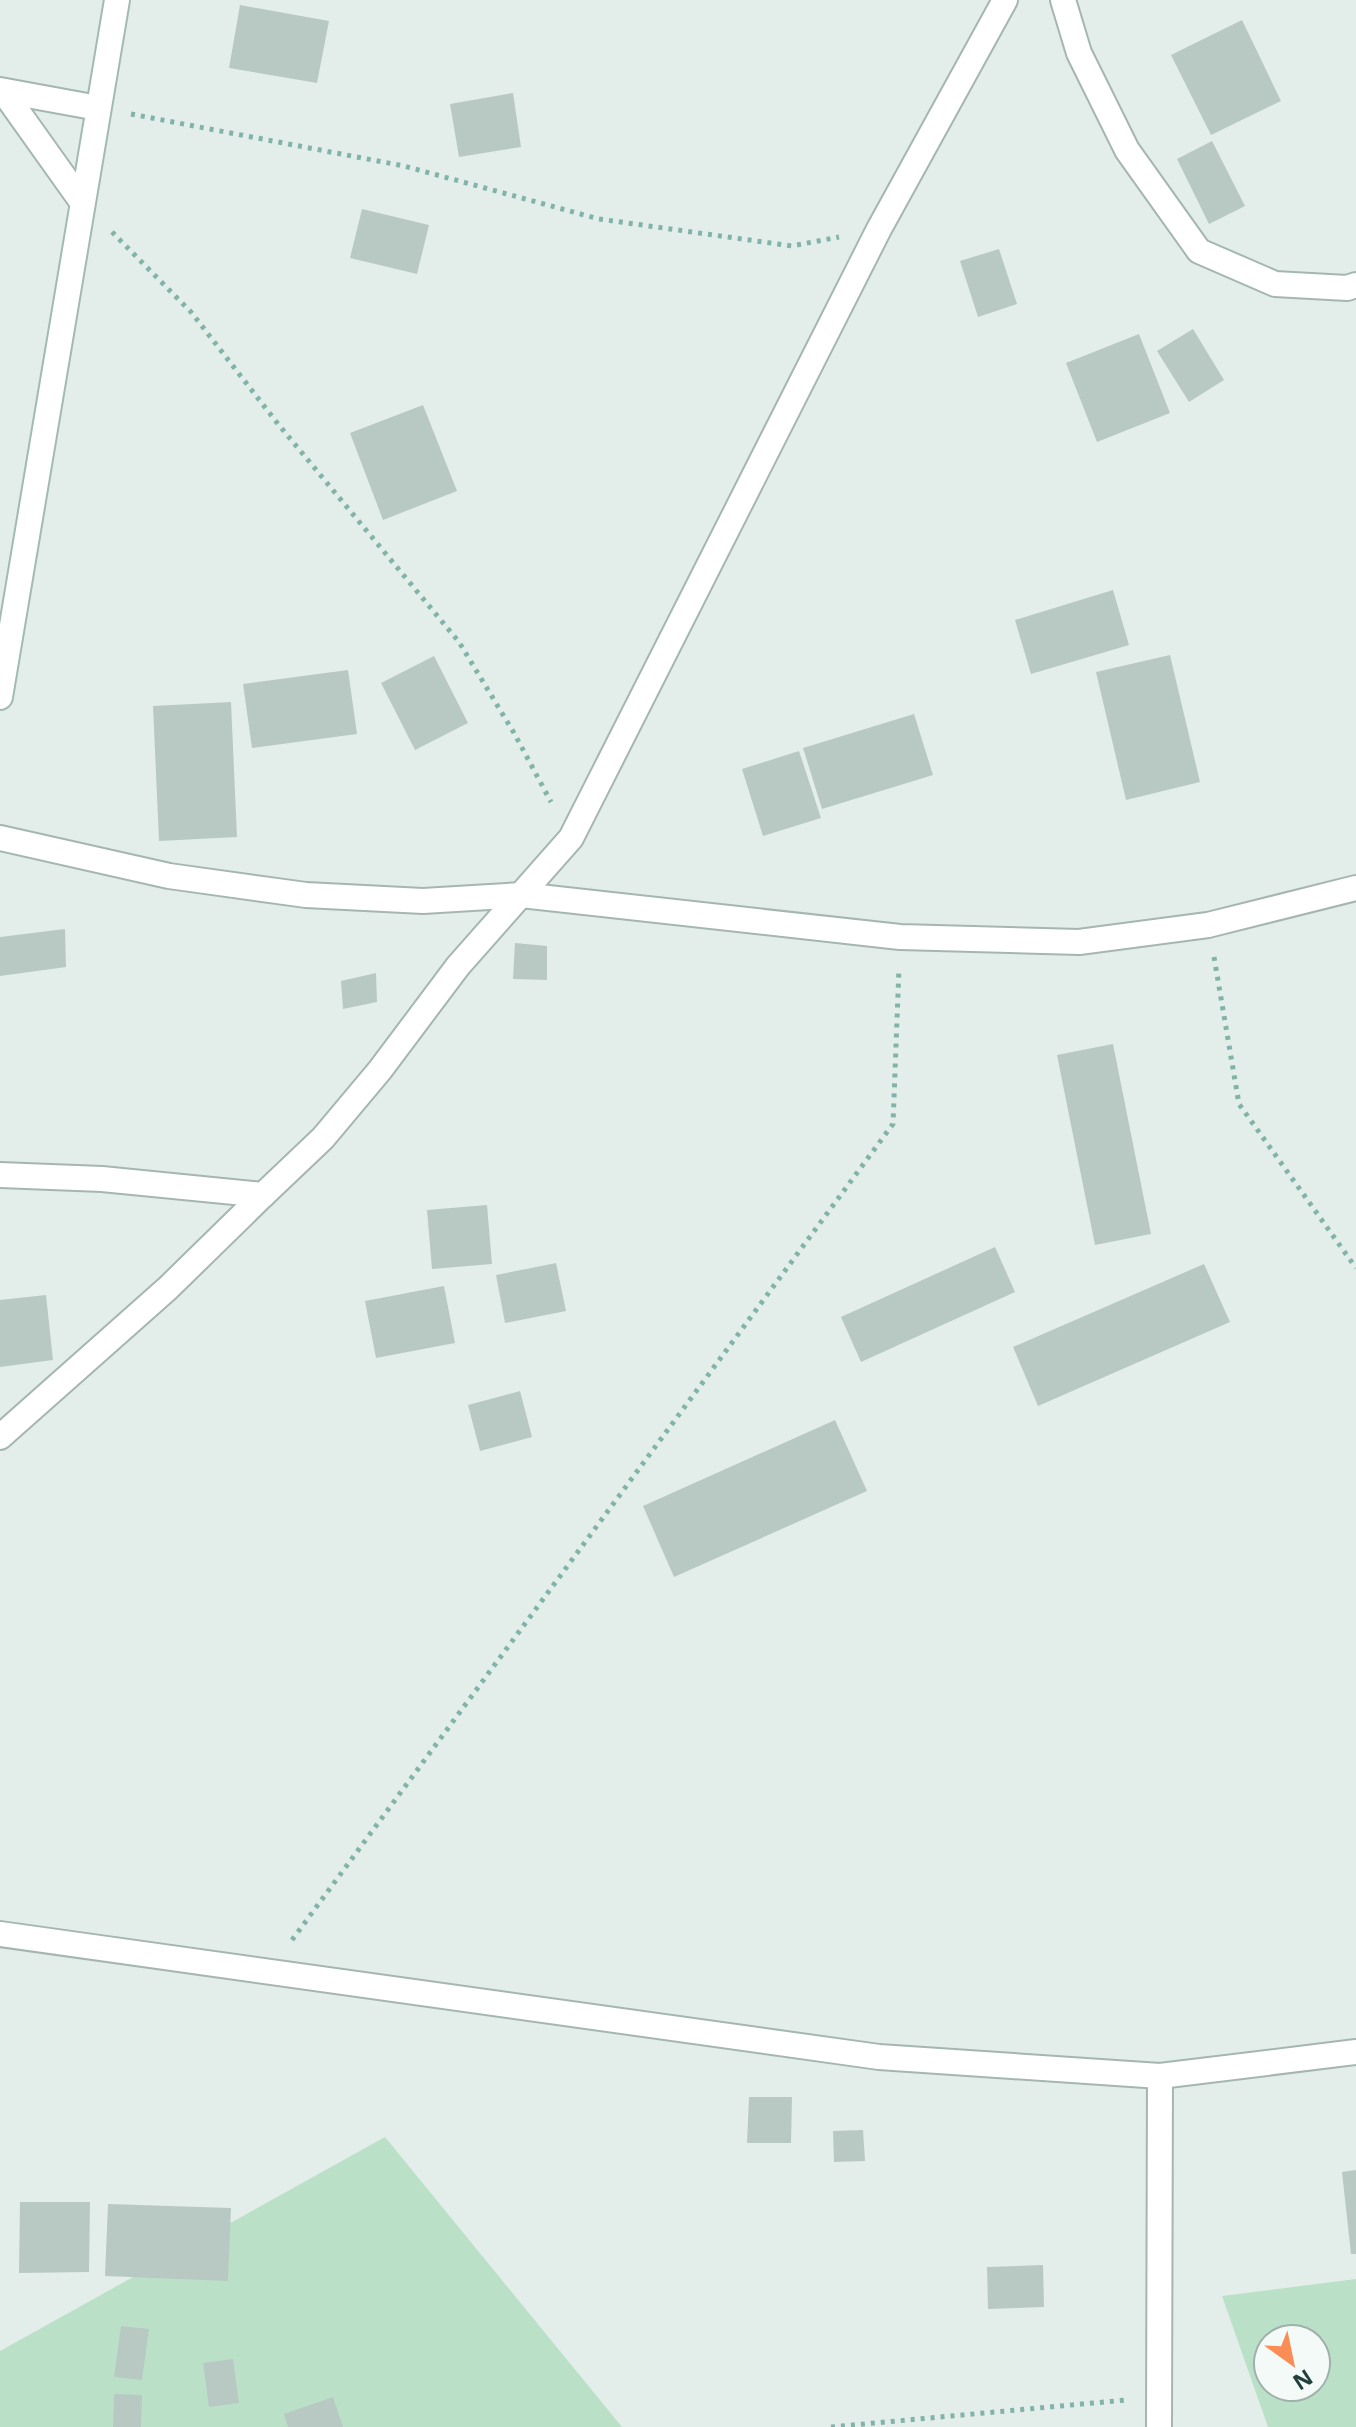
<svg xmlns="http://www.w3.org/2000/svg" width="1356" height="2427" font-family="'Noto Sans',sans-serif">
<rect width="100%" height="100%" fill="#e3eeea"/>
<g fill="#bbe0c8" fill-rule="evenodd">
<polygon points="385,2137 622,2427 0,2427 0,2351"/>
<path d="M1356,2279v148h-88l-46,-131zM1316,2339v48h-48v-48z"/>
</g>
<g fill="#b8c9c3">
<polygon points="240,5 329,21 317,83 229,68"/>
<polygon points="1242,20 1281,101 1211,135 1171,55"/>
<polygon points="513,93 521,147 459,157 450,104"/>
<polygon points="1212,141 1245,206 1209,224 1177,159"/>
<polygon points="362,209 429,225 417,274 350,258"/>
<polygon points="999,249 1017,304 978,317 960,261"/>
<polygon points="1193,329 1224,380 1189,402 1157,351"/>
<polygon points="1139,334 1170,413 1097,442 1066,363"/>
<polygon points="423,405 457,491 383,520 350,433"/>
<polygon points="1113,590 1129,645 1031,674 1015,620"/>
<polygon points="1170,655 1200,782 1126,800 1096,672"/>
<polygon points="434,656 468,723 415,750 381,683"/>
<polygon points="348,670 357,734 252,748 243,684"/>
<polygon points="231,702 237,837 159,841 153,706"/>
<polygon points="914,714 933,775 822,809 803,748"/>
<polygon points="799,751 821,818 763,836 742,769"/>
<polygon points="65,929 66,967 0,976 0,937"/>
<polygon points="515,943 547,946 547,980 513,979"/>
<polygon points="376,973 377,1002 343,1009 341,981"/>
<polygon points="1113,1044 1151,1234 1095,1245 1057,1055"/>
<polygon points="487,1205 492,1264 432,1269 427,1210"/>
<polygon points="995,1247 1015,1292 861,1362 841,1317"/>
<polygon points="556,1263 566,1311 505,1323 496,1275"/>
<polygon points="1204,1264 1230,1322 1038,1406 1013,1347"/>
<polygon points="444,1286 455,1343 376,1358 365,1301"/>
<polygon points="46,1295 53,1360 0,1367 0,1300"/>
<polygon points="520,1391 532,1437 480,1451 468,1405"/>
<polygon points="835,1420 867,1491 674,1577 643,1506"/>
<polygon points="749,2097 792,2097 791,2143 747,2143"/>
<polygon points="863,2130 865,2161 834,2162 833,2131"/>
<polygon points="1356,2170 1356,2254 1351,2254 1342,2172"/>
<polygon points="20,2202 90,2202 89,2272 19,2273"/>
<polygon points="108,2204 231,2208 228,2281 105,2276"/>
<polygon points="1043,2265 1044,2307 988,2309 987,2267"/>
<polygon points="121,2326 149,2329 142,2380 114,2377"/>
<polygon points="233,2359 239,2403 209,2407 203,2363"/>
<polygon points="114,2394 142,2395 141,2427 113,2427"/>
<polygon points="333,2397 343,2427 288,2427 284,2414"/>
</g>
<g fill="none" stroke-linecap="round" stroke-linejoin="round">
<defs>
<g id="street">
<polyline points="1063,0 1079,53 1127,150 1199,251 1275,284 1347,288 1356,285"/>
<polyline points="0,90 98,108"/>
<polyline points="3,91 82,202"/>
<polyline points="0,838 169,876 306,895 423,901 521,895 900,937 1079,942 1208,925 1356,888"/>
<polyline points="0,1175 102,1179 263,1195 323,1138 380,1070 458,966 571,838 879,229 1005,0"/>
<polyline points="0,1437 168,1288 263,1195"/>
<polyline points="0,1934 879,2057 1160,2076 1356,2052"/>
<polyline points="1159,2427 1160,2076"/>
</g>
<polyline id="secondary" points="0,697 117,0"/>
</defs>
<use href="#street" stroke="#a5b6b2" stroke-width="28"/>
<use href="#secondary" stroke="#a1bab3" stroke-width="28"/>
<g stroke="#82b3a8" stroke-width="5" stroke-dasharray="4 6" stroke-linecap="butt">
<polyline points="131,114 404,166 599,219 792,246 839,237"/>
<polyline points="112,232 191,312 278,424 459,642 514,733 551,802"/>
<polyline points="1214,957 1239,1104 1356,1268"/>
<polyline points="292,1940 893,1124 899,968"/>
<polyline points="831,2427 1126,2400"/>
</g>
<use href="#street" stroke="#fff" stroke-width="24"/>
<use href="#secondary" stroke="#fff" stroke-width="24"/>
</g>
<g transform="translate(1292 2363) rotate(147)"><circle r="38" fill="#f4faf7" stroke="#a0b0ac" stroke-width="2"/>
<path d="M0-6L14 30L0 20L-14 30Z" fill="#f98d55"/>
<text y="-12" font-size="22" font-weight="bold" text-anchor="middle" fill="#21403b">N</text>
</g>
</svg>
